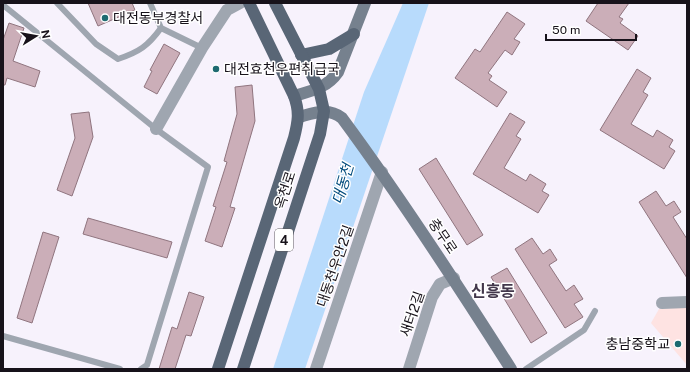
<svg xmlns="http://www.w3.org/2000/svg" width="690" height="372" font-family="'Public Sans','Noto Sans KR',sans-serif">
<rect width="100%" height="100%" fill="#f7f2fc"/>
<polygon fill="#fee3e2" points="687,307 687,365 651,323 659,309"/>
<polygon fill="#b8dbfc" points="403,3 429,3 305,369 273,369 364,92"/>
<g fill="#cbaeb8" stroke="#90757f">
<polygon points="88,3 132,3 135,10 98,26"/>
<polygon points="598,3 629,3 619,17 623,19 620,23 638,36 628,50 586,21"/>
<polygon points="507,12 525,24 514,39 520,42 512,55 505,50 488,73 492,76 489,80 507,92 497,107 455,78 475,49 480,52"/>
<polygon points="9,23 24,28 13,61 40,71 35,87 7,78 5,85 3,85 3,40"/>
<polygon points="164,44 180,53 157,94 144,87 152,71 150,70"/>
<polygon points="637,69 651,78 643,92 648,95 631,124 653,137 657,130 673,140 669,147 675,151 664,169 600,130"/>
<polygon points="252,85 255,121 230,207 235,208 222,247 205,241 216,207 213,206 227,162 224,161 237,114 235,87"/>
<polygon points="89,112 93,137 72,196 57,190 75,138 71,114"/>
<polygon points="510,113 525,122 516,136 521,139 504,168 526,181 530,174 546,184 542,191 549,195 538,213 473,174"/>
<polygon points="436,158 483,235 467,245 419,169"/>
<polygon points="656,191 666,206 674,201 681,212 673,217 687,239 687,278 639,202"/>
<polygon points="88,218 172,242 167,258 83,234"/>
<polygon points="43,232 59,237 32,323 17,318"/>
<polygon points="532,238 543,254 550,249 557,260 549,265 566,291 574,285 583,299 574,304 583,317 565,328 515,249"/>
<polygon points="507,268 547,333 531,343 491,277"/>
<polygon points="189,292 204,297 191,336 186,335 175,369 159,369 172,327 177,329"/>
</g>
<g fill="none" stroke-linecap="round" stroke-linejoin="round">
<g stroke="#9fa6b0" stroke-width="6">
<path d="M57,3l39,41 22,15c21,-7 30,-13 43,-31"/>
<polyline points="150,3 161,28 202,48"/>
<polyline points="3,5 156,129 208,167 147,365 141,369"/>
<polyline points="3,336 120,369"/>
<polyline points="526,369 584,330 595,311"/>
</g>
<g stroke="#9fa6b0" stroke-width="12">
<polyline points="156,129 202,48 227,10 240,3"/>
<polyline points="662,303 687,302"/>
<polyline points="316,369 382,172"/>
<polyline points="409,369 432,297 440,284 454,278"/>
</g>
<g stroke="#76818e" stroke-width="12">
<path d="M294,96c17,-5 33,-8 44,-24l27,-69"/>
<path d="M299,117c15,-4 29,-10 43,1 60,81 115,166 169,251"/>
</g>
<g stroke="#596676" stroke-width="12">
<polyline points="301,55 329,49 354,34"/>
<path d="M218,369l76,-231c4,-16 6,-26 0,-42l-45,-93"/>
<polyline points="243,369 320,134 324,111 319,89 275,3"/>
</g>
</g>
<g fill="#1e6a70" stroke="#fff" stroke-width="1.5">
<circle cx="105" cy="18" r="4"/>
<circle cx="216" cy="69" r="4"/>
<circle cx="678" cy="344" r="4"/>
</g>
<g text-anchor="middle" stroke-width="3" stroke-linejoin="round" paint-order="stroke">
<rect fill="#fff" stroke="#5d595f" stroke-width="1" x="275" y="229" width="18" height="22" rx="3"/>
<g font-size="13" font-weight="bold" fill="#17121a">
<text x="284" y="245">4</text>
</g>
<g font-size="14" fill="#17121a" stroke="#fff" text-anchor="start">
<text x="113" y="23">대전동부경찰서</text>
<text x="224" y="74">대전효천우편취급국</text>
<text x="670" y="349" text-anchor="end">충남중학교</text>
</g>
<g font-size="14" fill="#17121a" stroke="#fff">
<text transform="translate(285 190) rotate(-72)" y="5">옥천로</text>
<text transform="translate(443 236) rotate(56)" y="5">충무로</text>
<text transform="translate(335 266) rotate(-71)" y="5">대동천우안2길</text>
<text transform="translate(412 314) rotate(-71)" y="5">새터2길</text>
</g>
<g font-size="15" font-style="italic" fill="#024b7c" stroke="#fff">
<text transform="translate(343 184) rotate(-74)" y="5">대동천</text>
</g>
<g font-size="16" font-weight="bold" fill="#42374b" stroke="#fff">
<text x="493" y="297">신흥동</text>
</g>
</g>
<rect width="690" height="372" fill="none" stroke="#17121a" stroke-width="8"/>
<g transform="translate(36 36) rotate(79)" stroke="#ffffff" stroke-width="3" paint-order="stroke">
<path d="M0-3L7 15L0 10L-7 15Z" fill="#17121a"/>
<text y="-6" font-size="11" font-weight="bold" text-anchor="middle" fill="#17121a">N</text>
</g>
<path d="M546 34v6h90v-6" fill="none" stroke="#17121a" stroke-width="2"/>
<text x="552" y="34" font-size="12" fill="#17121a" stroke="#ffffff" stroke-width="3" paint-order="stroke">50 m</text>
</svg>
